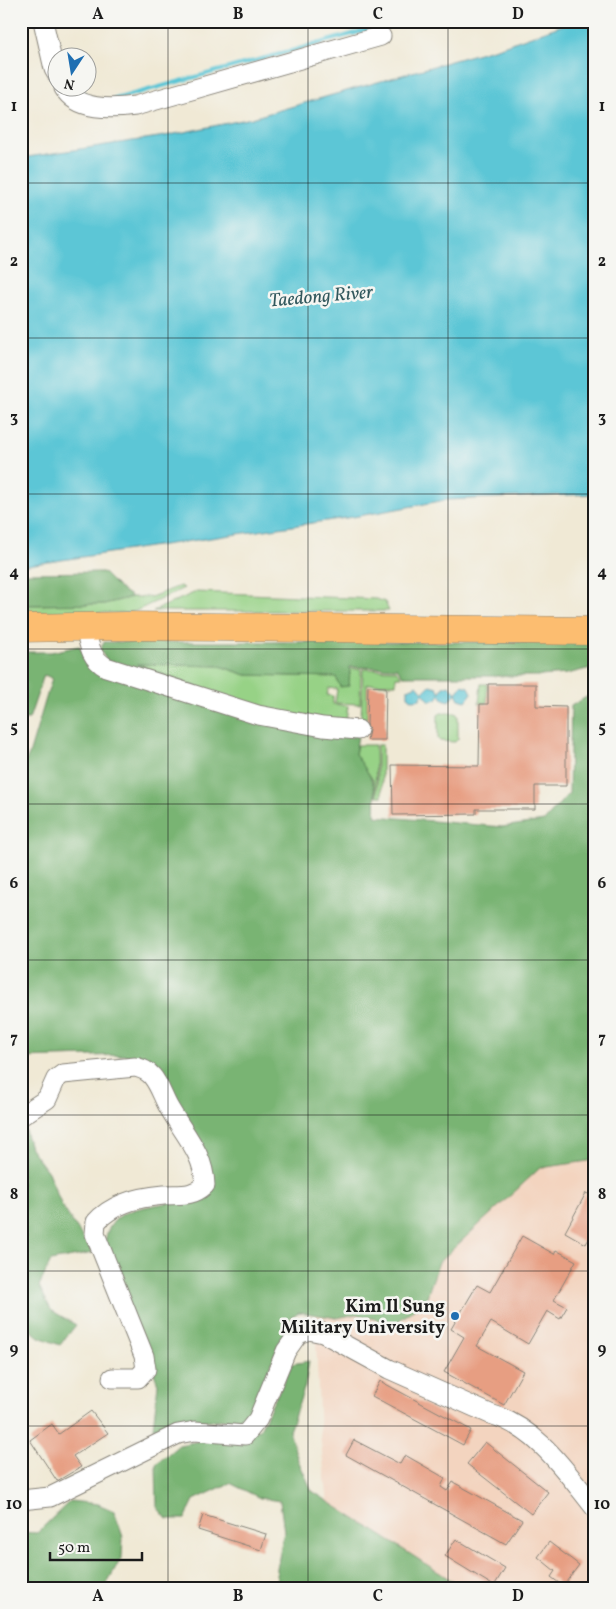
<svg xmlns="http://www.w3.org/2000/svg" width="616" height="1609" font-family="Vollkorn,serif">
<rect width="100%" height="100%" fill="#f6f6f2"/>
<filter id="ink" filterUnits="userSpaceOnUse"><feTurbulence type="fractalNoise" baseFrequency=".02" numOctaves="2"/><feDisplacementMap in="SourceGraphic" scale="10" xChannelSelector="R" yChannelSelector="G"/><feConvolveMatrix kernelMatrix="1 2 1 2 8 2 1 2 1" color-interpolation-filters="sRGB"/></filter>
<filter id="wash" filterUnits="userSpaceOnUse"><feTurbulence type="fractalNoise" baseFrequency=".0096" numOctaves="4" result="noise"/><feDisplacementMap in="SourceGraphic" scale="20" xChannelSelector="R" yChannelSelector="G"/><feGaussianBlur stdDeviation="1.12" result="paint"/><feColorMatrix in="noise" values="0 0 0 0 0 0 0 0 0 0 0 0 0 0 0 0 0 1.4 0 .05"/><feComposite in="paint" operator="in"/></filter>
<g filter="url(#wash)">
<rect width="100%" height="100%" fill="#f0e9d5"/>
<polygon fill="#f3d4bf" points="595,1112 595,1588 338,1588 320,1435 310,1197"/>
<g fill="#97d286" stroke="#5a7751">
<polygon points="180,586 184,588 136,611 126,613 21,613 21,605 104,604 132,597 151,597"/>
<polygon points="196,592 377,599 385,602 389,611 153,611"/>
<polygon points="135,664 220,666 246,675 336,677 349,686 350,669 361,669 360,704 335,703 337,689 329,688 327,695 333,696 333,704 348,706 346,720 266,712"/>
<polygon points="363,669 396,670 402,677 396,677 396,684 367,684 367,718 361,718"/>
<polygon points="481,684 487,684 487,703 479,703"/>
<polygon points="441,713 456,713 458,716 458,739 455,742 440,741 438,739 438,715"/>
<polygon points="357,745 375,745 376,796 373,780 355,754"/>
<rect x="377" y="745" width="5" height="51"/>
</g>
<g fill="#79b473" stroke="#4a6848">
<polygon points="103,572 119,588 132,597 104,604 21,605 21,573"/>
<polygon points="104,642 595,642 595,667 567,674 540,676 403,676 397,668 350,667 349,686 340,687 336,677 246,675 220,666 137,664 201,689 107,661 100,650"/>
<path d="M79,646l12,20 267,70 -3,18c18,25 22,30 20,62l127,11 42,-6 25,-28 2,-87 24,-14v468l-55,8 -101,94 -14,40 -31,22 -38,-10 -19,4 -38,-6 -8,5 -44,102 -55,2 -39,7 5,-44 -53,-140c1,-14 7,-24 20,-31 14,-7 63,-13 81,-16l6,-9 -58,-118 -28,-15 -105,3v-288l8,-15 23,-77 -8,-3 -15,44h-8v-67h30z"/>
<polygon points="22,1119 30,1148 48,1172 62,1206 93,1253 51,1261 39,1286 51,1310 76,1325 60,1345 39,1337 21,1322"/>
<polygon points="309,1361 305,1386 289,1431 298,1460 312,1491 454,1582 466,1588 277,1588 277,1568 284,1532 280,1501 260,1498 230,1483 194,1500 185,1519 167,1519 157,1507 156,1464 179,1445 260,1429 292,1364"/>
<polygon points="70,1501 98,1504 114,1511 123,1537 122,1557 104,1588 21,1588 21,1532 37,1533"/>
</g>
<g fill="#5bc6d6" stroke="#3c7179">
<polygon points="574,21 595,21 595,494 446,500 353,517 21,566 21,158 165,136 252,118 500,47"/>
<polygon points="417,685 423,692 430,685 437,687 440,692 443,687 449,685 456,693 462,685 469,687 472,693 466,701 459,699 456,693 449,701 443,699 440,694 437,699 430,701 423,693 420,699 413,700 408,696 408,689"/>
</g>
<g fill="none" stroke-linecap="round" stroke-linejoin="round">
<g stroke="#5bc6d6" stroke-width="4">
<polyline points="76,88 86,95"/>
<polyline points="115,99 400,21"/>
</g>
</g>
<g id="blocks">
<g fill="#e79e82">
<polygon points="488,684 536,684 536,706 566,707 566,786 535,786 535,809 476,809 476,814 393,815 392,765 479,766 480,704 488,704"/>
<polygon points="368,686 386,687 385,740 367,740 369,730 367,724"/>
<polygon points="586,1193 595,1197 595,1228 586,1244 565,1232"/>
<polygon points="522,1236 554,1254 556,1250 576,1261 554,1300 567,1307 560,1319 547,1311 528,1344 491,1322 477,1346 523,1371 504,1405 444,1372 464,1337 451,1329 477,1285 490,1292"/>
<polygon points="380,1381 471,1430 463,1445 372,1396"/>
<polygon points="91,1411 108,1433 73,1456 81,1467 57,1481 30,1440 52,1424 59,1434"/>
<polygon points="354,1440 400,1464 405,1455 445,1478 441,1487 447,1491 453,1482 522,1520 506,1544 346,1455"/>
<polygon points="485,1442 548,1492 531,1514 467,1464"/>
<polygon points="203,1515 266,1534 261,1550 198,1530"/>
<polygon points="456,1539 505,1568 494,1586 445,1556"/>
<polygon points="549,1542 579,1565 563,1586 551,1577 555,1571 538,1557"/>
</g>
</g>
</g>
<g filter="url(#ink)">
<use href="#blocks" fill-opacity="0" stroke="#868278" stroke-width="1"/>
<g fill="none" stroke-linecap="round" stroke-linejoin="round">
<defs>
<g id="minor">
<polyline points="43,21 54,69 58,76"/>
<path d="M64,88c13,23 48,21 71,18l246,-70"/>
<path d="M85,627c4,17 5,31 21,40l152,48 65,12 35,3"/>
<path d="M21,1116l26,-17 9,-20 7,-5 72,-7c7,2 12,3 17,9 7,8 11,21 16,30 15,27 36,47 37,79 -13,12 -24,9 -41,10 -24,2 -52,9 -68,27l-1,12 49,122 2,13 -8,9h-26"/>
<path d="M21,1500l29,-3 128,-63 17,-3 50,4 13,-16 28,-68 12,-17 11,-4 14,3 66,36 101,45c47,13 76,58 105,94"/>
</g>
<polyline id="highway" points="21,628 126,626 595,631"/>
</defs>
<use href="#minor" stroke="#868278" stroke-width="21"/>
<use href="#highway" stroke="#868278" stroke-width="29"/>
<use href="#minor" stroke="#fff" stroke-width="19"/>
<use href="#highway" stroke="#fcbd6f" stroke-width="28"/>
</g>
</g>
<path fill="none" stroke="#1c1c1c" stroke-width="1" stroke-opacity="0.55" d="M168,21v1567M308,21v1567M448,21v1567M21,183h574M21,338h574M21,494h574M21,649h574M21,804h574M21,960h574M21,1115h574M21,1271h574M21,1426h574"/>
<circle fill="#1f6fb2" stroke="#f6f6f2" stroke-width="2" cx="455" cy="1316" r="5"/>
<g text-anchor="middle" stroke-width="5" stroke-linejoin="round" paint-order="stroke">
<g font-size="18" font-weight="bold" fill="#1c1c1c" stroke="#f6f6f2" text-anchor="end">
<text x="445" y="1312">Kim Il Sung<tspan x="445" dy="21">Military University</tspan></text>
</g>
<g font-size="19" font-style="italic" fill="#32585d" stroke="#f6f6f2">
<text transform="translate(321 295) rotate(-5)" y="7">Taedong River</text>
</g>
</g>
<rect width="616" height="1609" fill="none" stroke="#f6f6f2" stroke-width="55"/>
<g transform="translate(72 72) rotate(192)"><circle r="24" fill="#f6f6f2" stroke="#9f9f9c"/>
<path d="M0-4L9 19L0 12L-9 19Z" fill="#1f6fb2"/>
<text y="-8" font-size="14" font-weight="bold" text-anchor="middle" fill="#1c1c1c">N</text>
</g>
<path d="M50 1552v8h92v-8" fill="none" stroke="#1c1c1c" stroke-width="2.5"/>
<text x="58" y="1552" font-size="15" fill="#1c1c1c" stroke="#f6f6f2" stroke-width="4" paint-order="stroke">50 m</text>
<rect x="28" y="28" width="560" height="1554" fill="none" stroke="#1c1c1c" stroke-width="2"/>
<g font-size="16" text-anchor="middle" font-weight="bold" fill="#1c1c1c">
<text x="98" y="19">A</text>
<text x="238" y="19">B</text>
<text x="378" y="19">C</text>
<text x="518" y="19">D</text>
<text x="14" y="111">1</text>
<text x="602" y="111">1</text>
<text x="14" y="266">2</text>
<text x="602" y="266">2</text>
<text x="14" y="422">3</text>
<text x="602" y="422">3</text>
<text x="14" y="577">4</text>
<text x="602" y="577">4</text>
<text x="14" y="732">5</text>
<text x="602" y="732">5</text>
<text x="14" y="888">6</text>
<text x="602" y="888">6</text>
<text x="14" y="1043">7</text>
<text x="602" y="1043">7</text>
<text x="14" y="1199">8</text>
<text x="602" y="1199">8</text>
<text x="14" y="1354">9</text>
<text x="602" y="1354">9</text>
<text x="14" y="1509">10</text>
<text x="602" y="1509">10</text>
<text x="98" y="1601">A</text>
<text x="238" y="1601">B</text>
<text x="378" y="1601">C</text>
<text x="518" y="1601">D</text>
</g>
</svg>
